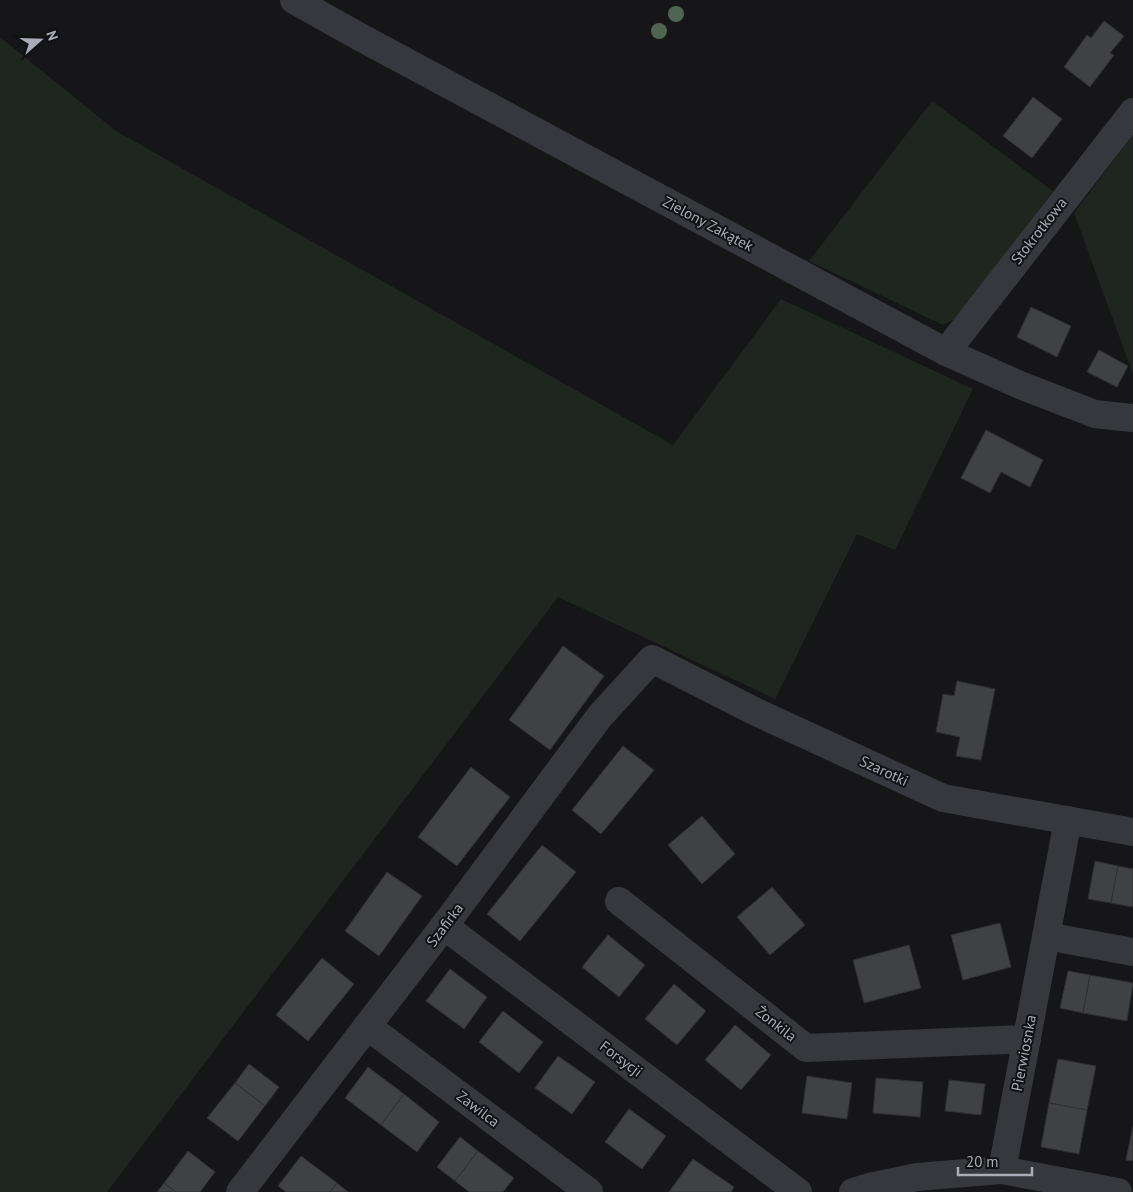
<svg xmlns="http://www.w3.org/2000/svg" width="1133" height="1192" font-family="'PT Sans',sans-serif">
<rect width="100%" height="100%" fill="#161618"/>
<g fill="#1e261f">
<polygon points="0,37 116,131 673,445 781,299 973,389 895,550 857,534 775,699 558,597 107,1192 0,1192"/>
<polygon points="932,101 1053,191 959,317 943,325 809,261"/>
<polygon points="1133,135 1133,374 1074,213"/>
</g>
<g fill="#404145" stroke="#303034">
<polygon points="1104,21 1124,36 1110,53 1114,55 1090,87 1064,67 1087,35 1091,38"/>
<polygon points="1033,97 1062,119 1032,158 1003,136"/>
<polygon points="1031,307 1071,326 1057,357 1017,337"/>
<polygon points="1099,350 1128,366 1117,387 1087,372"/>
<polygon points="986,430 1043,460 1030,487 1001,472 990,493 961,478"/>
<polygon points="563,646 604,676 550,750 509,720"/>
<polygon points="957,681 995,689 981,760 956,756 960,737 936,732 943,694 954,696"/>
<polygon points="623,746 654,770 601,834 572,810"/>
<polygon points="471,767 510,797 457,866 418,837"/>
<polygon points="702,816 735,854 702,884 668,845"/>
<polygon points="542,845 576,872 520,941 487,914"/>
<polygon points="1095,861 1118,866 1111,903 1088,899"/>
<polygon points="1118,866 1133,869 1133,907 1111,903"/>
<polygon points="387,872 422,896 379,956 345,931"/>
<polygon points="772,887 805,925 770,955 737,917"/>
<polygon points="1000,923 1011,967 963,980 951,935"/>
<polygon points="608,935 645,965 619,997 582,967"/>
<polygon points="909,945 921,988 864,1003 853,960"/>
<polygon points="322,958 354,984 308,1041 276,1015"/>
<polygon points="450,969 487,997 464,1029 426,1001"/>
<polygon points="1068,971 1090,975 1083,1013 1060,1008"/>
<polygon points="1090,975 1133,983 1127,1021 1083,1013"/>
<polygon points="674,984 706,1011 677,1045 645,1019"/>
<polygon points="503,1011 543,1042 519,1073 479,1042"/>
<polygon points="735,1025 771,1055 741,1090 705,1060"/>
<polygon points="558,1056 595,1082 572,1114 535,1088"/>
<polygon points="1058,1059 1096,1066 1087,1110 1049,1103"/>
<polygon points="249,1064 279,1087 265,1106 235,1083"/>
<polygon points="368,1067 404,1094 381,1125 345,1098"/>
<polygon points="807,1076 852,1083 847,1119 802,1113"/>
<polygon points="876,1078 923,1082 920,1117 873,1113"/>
<polygon points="949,1080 985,1084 981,1115 945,1111"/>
<polygon points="235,1083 265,1106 238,1141 207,1118"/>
<polygon points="404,1094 439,1122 417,1152 381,1125"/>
<polygon points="1049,1103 1087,1110 1079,1154 1041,1147"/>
<polygon points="629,1109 666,1136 642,1169 605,1142"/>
<polygon points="1133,1126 1133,1161 1126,1160"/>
<polygon points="460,1137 478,1151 455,1181 437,1167"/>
<polygon points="188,1151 215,1172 200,1192 176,1192 164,1183"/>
<polygon points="478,1151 514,1178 503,1192 469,1192 455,1181"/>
<polygon points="301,1156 337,1183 330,1192 286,1192 278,1186"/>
<polygon points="693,1159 734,1187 731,1192 669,1192"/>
<polygon points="164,1183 176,1192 157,1192"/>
<polygon points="337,1183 348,1192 330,1192"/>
</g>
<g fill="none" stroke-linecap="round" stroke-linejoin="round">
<g stroke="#37383d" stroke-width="28">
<polyline points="294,0 360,37 946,352 1020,385 1095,414 1133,418"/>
<polyline points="946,352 1133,112"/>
<polyline points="619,901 806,1048 1027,1039"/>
<polyline points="444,926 798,1192"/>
<polyline points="1046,936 1133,952"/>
<polyline points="367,1026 589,1192"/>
<polyline points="1002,1170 1068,820"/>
<polyline points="240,1192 444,926 600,716 652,659 756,712 943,798 1133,832"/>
<polyline points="853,1192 869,1187 917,1177 1002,1170 1118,1192"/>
</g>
</g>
<g fill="#506452">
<circle cx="676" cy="14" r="8"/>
<circle cx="659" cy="31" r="8"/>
</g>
<g text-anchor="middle" stroke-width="4" stroke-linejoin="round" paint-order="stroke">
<g font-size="15" fill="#a8adb8" stroke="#111113">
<text transform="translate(708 224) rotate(28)" y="5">Zielony Zakątek</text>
<text transform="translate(1039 231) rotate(-52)" y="5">Stokrotkowa</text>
<text transform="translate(884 771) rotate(25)" y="5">Szarotki</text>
<text transform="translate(445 925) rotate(-53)" y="5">Szafirka</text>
<text transform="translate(776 1024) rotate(38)" y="5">Żonkila</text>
<text transform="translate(1024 1053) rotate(-79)" y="5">Pierwiosnka</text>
<text transform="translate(621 1059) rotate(37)" y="5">Forsycji</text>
<text transform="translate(478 1109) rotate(37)" y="5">Zawilca</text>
</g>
</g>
<g transform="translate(40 40) rotate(70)" stroke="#111113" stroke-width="4" paint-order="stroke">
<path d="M0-4L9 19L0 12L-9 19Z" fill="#a8adb8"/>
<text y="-8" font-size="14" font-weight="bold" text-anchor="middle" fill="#a8adb8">N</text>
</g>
<path d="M958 1167v8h74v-8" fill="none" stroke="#a8adb8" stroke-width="2.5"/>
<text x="966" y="1167" font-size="15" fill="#a8adb8" stroke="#111113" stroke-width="4" paint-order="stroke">20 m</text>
</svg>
